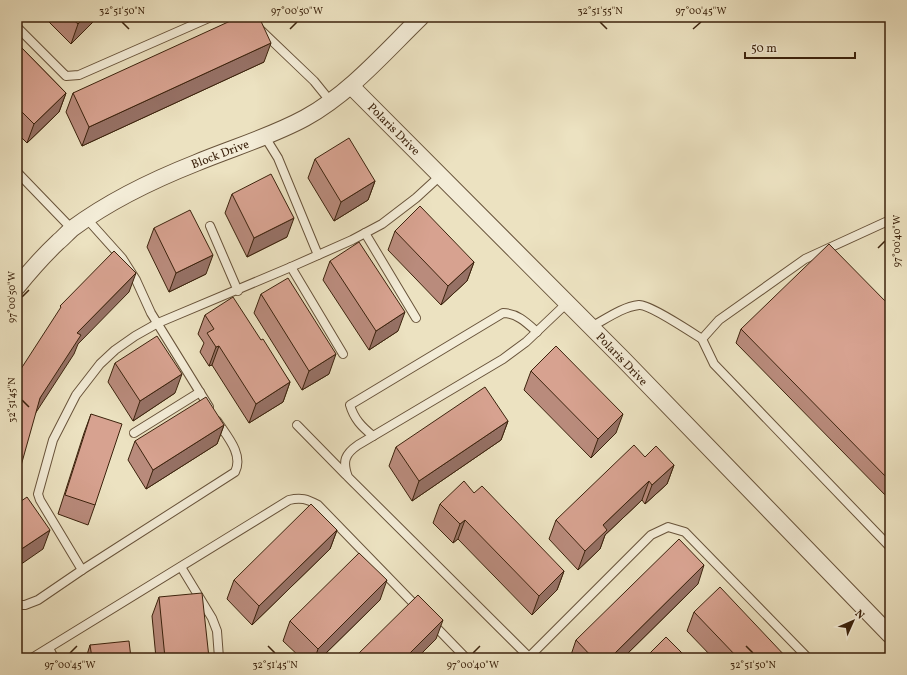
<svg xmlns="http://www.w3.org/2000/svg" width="907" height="675" font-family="Vollkorn,serif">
<rect width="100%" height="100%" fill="#ece2c1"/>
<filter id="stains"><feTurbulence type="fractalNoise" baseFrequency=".005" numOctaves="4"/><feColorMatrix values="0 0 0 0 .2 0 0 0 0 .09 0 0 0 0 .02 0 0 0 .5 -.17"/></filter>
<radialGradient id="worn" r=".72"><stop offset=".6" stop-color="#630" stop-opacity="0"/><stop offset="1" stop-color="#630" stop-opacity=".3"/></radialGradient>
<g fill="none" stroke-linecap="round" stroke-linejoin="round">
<defs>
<g id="service">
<polyline points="247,17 314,81 331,102"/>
<polyline points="17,27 66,76 79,75 211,17"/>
<polyline points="265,137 278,158 318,255"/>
<polyline points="17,172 72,229"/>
<polyline points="87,219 122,258 136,280 151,313 209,407"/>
<polyline points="890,220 805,259 719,320 702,339 714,364 890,547"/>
<polyline points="210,226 238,291"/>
<polyline points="365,233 416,318"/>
<polyline points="291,267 343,354"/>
<path d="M591,327c15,-8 31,-20 48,-22 10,-1 52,27 63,34"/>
<polyline points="297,425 346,475"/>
<polyline points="134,433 200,392"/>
<path d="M373,436c-11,-9 -19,-17 -23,-31l153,-92c14,0 24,10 34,19"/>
<polyline points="181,567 212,618 217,631 219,658"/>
<polyline points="82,570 40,500 38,494 53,440 76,395 100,364 115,350 135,336 158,323 291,267 352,240 382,224 416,198 440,176"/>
<path d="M17,605h8l13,-5 44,-30 153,-98c9,-18 -9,-37 -18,-51"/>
<polyline points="432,623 466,658"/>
<polyline points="49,648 54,658"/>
<polyline points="529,657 651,535 668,527 685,532 808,658"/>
<path d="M32,658l257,-158c12,-3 18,-1 29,5l101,104"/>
<path d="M530,658l-182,-181c-6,-16 -3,-23 10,-32l145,-86 23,-17 41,-39"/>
</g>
<g id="minor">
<polyline points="351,86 623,359 890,635"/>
<path d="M17,287c13,-16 26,-31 41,-45 5,-4 10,-10 15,-14 38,-28 80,-48 123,-65 36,-15 74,-26 109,-45 45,-25 79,-65 116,-101"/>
</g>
</defs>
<use href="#service" stroke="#68533a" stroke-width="10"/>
<use href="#minor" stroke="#68533a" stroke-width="18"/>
<use href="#service" stroke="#f3ecd7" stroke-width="8"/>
<use href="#minor" stroke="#f3ecd7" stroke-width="16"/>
</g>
<g fill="#b98b7c" stroke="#3c230d">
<polygon points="44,17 98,17 71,44"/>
<polygon points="17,43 66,93 59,112 27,143 17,133"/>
<polygon points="264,62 82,146 66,112 73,93"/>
<polygon points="315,159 375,181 368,200 334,221 308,178"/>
<polygon points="232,194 287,237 247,257 225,213"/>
<polygon points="154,228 206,274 169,292 147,247"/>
<polygon points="395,231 474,262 467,281 441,305 388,250"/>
<polygon points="330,261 398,331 369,350 323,280"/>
<polygon points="261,294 329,374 302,390 254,313"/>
<polygon points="890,306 890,500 736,343 741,329"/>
<polygon points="205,315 261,340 290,382 283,402 249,423 212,365 209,366 200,352 204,343 198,334"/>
<polygon points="115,363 175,393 133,421 108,382"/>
<polygon points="531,371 616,433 591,458 524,390"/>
<polygon points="91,414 95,505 88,525 58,514 84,433"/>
<polygon points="508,421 501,440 412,501 389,466 396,447"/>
<polygon points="224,425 217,444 146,489 128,460 135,441"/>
<polygon points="645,457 674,465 667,484 645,504 642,500 605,535 600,549 578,570 549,539 556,520"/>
<polygon points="474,493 564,571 557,590 532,615 458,539 453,543 433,523 440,504"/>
<polygon points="337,530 330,549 252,625 227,599 234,580"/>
<polygon points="698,584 623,658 570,658 576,640"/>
<polygon points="159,597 209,658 156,658 152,616"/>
<polygon points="380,600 321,658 301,658 283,641 290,621"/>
<polygon points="694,612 787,658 713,658 687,631"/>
<polygon points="90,645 131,658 86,658"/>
</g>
<g fill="#967165" stroke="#3c230d">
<polygon points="85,17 98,17 71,44 78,24"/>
<polygon points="271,43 264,62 82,146 89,127"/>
<polygon points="66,93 59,112 27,143 34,124"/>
<polygon points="375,181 368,200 334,221 341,202"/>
<polygon points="294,218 287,237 247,257 254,238"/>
<polygon points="213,255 206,274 169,292 176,273"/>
<polygon points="474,262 467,281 441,305 448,286"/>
<polygon points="136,273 129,292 78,344 74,354 33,417 40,398 77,333"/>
<polygon points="405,312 398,331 369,350 376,331"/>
<polygon points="219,346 212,365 209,366 216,347"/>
<polygon points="336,354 329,374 302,390 309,371"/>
<polygon points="182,374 175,393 133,421 140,401"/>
<polygon points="290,382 283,402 249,423 256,404"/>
<polygon points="623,414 616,433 591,458 598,439"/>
<polygon points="508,421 501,440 412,501 419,481"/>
<polygon points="224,425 217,444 146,489 153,470"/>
<polygon points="674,465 667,484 645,504 652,485"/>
<polygon points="649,481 642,500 605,535 600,549 578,570 585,551 603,525"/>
<polygon points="465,520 458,539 453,543 460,524"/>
<polygon points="50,530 43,549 17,567 17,552"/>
<polygon points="337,530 330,549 252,625 259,606"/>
<polygon points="704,565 698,584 623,658 610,658"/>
<polygon points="564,571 557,590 532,615 539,596"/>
<polygon points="387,580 380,600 321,658 315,658 318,649"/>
<polygon points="443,620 436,639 417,658 405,658"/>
</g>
<g fill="#d7a290" stroke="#3c230d">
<polygon points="70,17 85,17 78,24"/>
<polygon points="239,17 259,17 271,43 89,127 73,93"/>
<polygon points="17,43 66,93 34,124 17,107"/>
<polygon points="349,138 375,181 341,202 315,159"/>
<polygon points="271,174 294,218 254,238 232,194"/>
<polygon points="420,206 474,262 448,286 395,231"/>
<polygon points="190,210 213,255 176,273 154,228"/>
<polygon points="359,242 405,312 376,331 330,261"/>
<polygon points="829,244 890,306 890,481 741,329"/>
<polygon points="114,251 136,273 77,333 81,335 40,398 17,480 17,375 61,307 60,306"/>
<polygon points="288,278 336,354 309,371 261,294"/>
<polygon points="233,297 261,340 263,339 290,382 256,404 219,346 216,347 207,333 214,329 205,315"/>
<polygon points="157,336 182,374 140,401 115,363"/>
<polygon points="556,346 623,414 598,439 531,371"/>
<polygon points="485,387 508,421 419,481 396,447"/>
<polygon points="206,397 224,425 153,470 135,441"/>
<polygon points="91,414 122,424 95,505 65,495"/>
<polygon points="634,445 645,457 656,446 674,465 652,485 649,481 603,525 607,530 585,551 556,520"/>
<polygon points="464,481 474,493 482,486 564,571 539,596 465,520 460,524 440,504"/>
<polygon points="27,497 50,530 17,552 17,504"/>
<polygon points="311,504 337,530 259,606 234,580"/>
<polygon points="679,539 704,565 610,658 593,658 576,640"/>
<polygon points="359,553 387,580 318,649 290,621"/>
<polygon points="720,587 787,658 738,658 694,612"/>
<polygon points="202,593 209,658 165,658 159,597"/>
<polygon points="418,595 443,620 405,658 354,658"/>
<polygon points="666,637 687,658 645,658"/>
<polygon points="129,641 131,658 92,658 90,645"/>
</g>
<path fill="none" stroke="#3c230d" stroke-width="1.5" d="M122,22l7,7M600,22l7,7M290,29l7,-7M693,29l8,-7M878,248l7,-7M22,297l7,-7M22,400l7,7M268,646l7,7M746,646l7,7M70,653l7,-7M473,653l7,-7"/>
<g text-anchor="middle" stroke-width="3" stroke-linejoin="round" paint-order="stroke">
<g font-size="12" fill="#3c230d" stroke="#f3ecd7">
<text transform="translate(394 129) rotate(45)" y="4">Polaris Drive</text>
<text transform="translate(220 154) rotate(-21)" y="4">Block Drive</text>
<text transform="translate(622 359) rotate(46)" y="4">Polaris Drive</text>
</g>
</g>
<rect width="907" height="675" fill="none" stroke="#ece2c1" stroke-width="44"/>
<g transform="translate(853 621) rotate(45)" stroke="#f3ecd7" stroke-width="3" paint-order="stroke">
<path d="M0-3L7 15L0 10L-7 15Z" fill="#3c230d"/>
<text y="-6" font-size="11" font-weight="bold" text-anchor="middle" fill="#3c230d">N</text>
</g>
<path d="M745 52v6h110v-6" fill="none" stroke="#3c230d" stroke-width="2"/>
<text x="751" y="52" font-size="12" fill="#3c230d" stroke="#f3ecd7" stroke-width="3" paint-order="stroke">50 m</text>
<rect x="22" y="22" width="863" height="631" fill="none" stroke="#3c230d" stroke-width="1.5"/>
<g font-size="10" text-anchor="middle" fill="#3c230d">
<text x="122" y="14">32°51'50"N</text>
<text x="297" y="14">97°00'50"W</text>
<text x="600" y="14">32°51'55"N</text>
<text x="701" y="14">97°00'45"W</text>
<text transform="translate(896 241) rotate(-90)" y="4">97°00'40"W</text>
<text transform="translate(11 297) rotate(-90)" y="4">97°00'50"W</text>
<text transform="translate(11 400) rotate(-90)" y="4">32°51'45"N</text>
<text x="70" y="668">97°00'45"W</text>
<text x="275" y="668">32°51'45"N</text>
<text x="473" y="668">97°00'40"W</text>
<text x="753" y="668">32°51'50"N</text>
</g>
<rect width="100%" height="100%" filter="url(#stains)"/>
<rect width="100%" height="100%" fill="url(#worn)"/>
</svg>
